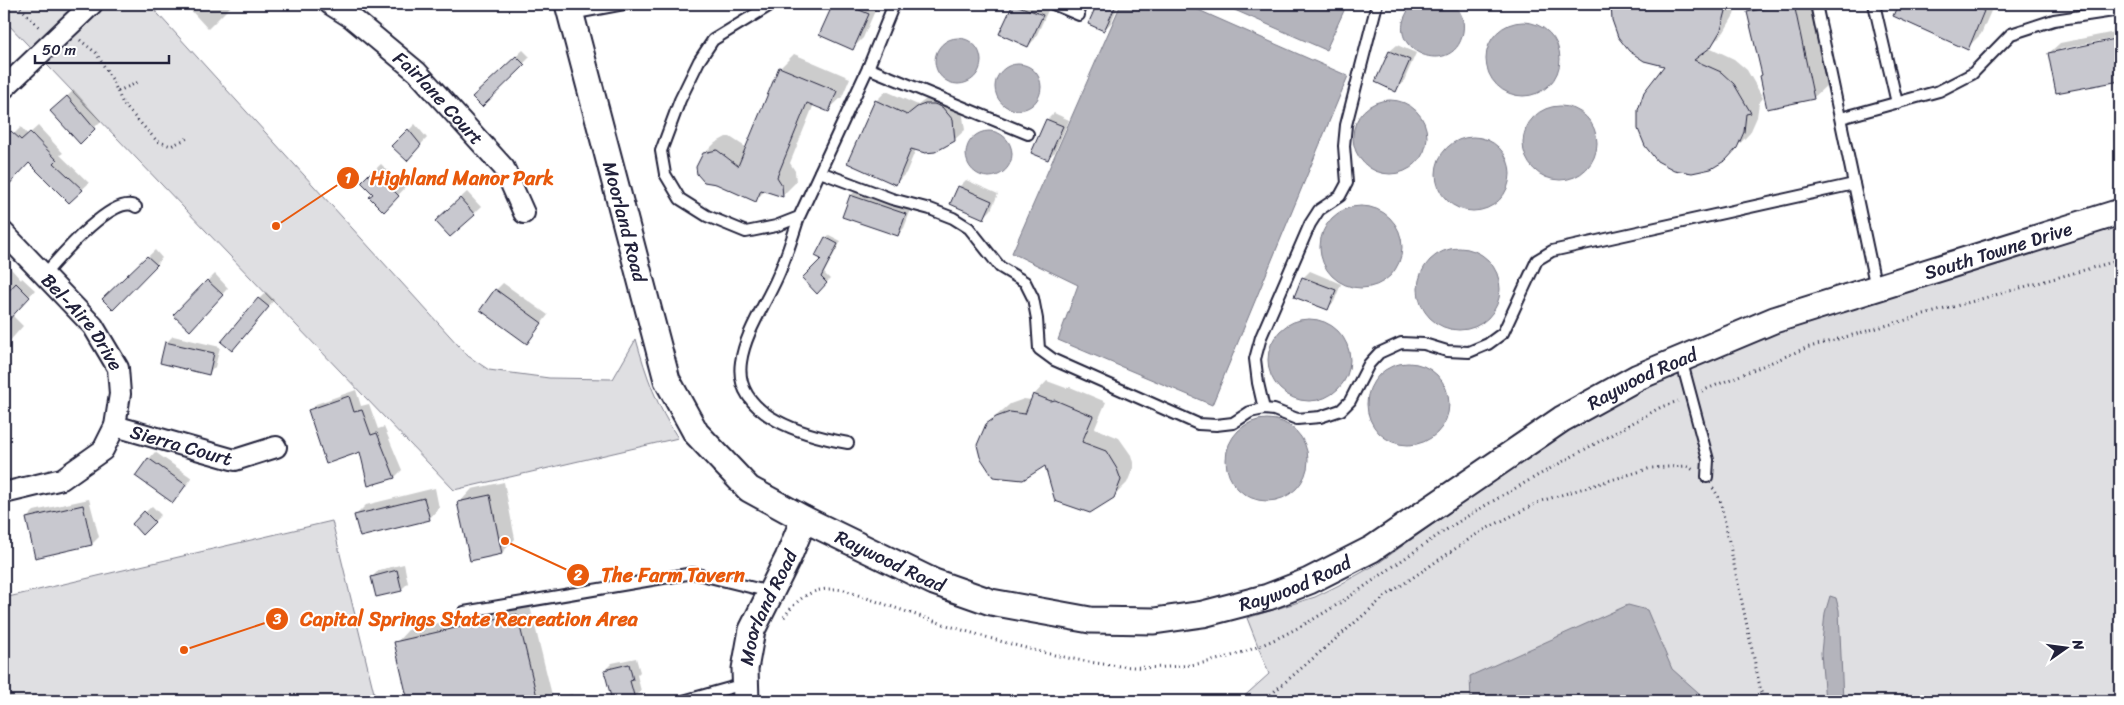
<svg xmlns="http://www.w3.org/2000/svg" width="2124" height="705" font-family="Sriracha,sans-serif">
<rect width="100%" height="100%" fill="#fff"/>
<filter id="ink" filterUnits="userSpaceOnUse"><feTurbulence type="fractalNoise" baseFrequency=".02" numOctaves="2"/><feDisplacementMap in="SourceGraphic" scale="10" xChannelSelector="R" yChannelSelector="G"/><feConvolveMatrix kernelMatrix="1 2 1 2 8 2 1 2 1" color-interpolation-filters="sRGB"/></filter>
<g filter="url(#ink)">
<g fill="#dfdfe2" stroke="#80808e">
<path d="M4,4h145l319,352 21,14 60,8 64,1 23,-40c10,36 21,68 42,99l-224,52 -450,-470z"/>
<polygon points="2120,226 2120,701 1239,701 1269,674 1247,618 1315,597 1339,585 1377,564 1554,438 1618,400 1671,375 1741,345 1821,318"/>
<polygon points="332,521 376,701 4,701 4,598"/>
</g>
<g fill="#b4b4bc" stroke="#7a7a88">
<polygon points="1121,4 1185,4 1348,76 1212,405 1058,340 1078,285 1012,253"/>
<polygon points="1221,4 1347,4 1326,50"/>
<path d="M1413,4h40c8,7 12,17 10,28 -8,50 -89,17 -50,-28z"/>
<circle cx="1523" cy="59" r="37"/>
<circle cx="958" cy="61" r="23"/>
<circle cx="1018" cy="87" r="23"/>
<circle cx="1390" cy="137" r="37"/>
<circle cx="1560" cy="143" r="37"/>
<circle cx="989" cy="154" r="23"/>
<circle cx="1473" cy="174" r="37"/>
<circle cx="1361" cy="247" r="41"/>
<circle cx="1459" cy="289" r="41"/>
<circle cx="1309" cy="360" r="41"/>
<circle cx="1408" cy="404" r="41"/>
<circle cx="1267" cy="460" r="41"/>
<polygon points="1830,596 1836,598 1839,610 1843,701 1825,701 1821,653 1825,613"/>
<polygon points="1628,605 1647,610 1672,669 1708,701 1471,701 1470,676"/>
</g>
<g fill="#0003">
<polygon points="187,4 233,4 208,29 186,5"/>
<polygon points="834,4 878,4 863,38 853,48 821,35"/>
<polygon points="1014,4 1039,4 1049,8 1035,39 1028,46 1001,34"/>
<polygon points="1099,4 1119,4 1111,23 1104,30 1090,24"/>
<polygon points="1612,4 1737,4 1734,15 1724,32 1709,47 1734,59 1747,70 1763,98 1759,103 1757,117 1750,133 1725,159 1666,66 1613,19"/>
<polygon points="1757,4 1810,4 1827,85 1813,98 1763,74 1748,12"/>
<polygon points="1899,4 1994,4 1981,34 1967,48 1894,15"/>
<polygon points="2120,31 2120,37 2060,49 2060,52 2120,40 2120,79 2057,92 2049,53 2060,43"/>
<polygon points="4,39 9,44 4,49"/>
<polygon points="1397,45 1416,53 1403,83 1396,90 1377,82 1390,51"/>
<polygon points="523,50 530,57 482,105 481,90"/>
<polygon points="794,54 850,78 842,97 828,110 814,104 790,163 795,171 796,182 782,196 766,190 755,200 701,157 715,143 726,137 730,137 747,148 780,68"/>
<polygon points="74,90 101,121 80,142 59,104"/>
<polygon points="886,91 918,105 929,97 936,94 949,96 957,101 962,110 965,130 954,140 916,149 906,173 896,183 876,101"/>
<polygon points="1054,113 1069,120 1055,152 1048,158 1047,120"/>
<polygon points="415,124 427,138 407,159 393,146"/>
<polygon points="38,126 63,153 60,155 89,183 69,202 29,162 8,184 4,180 4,144 21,127 28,135"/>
<polygon points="381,164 405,188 384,210 375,194 362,182"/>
<polygon points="966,180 998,194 991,210 984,217 959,187"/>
<polygon points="858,189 912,207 904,228 898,235 851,195"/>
<polygon points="467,192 481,207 450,236 443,214"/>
<polygon points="829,235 841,241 824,273 830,279 817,292 826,238"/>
<polygon points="155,250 162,258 113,308 104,299"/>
<polygon points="4,261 21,280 22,278 35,290 12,315 23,326 7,344 4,341"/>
<polygon points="1310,271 1341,284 1334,302 1327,308 1303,278"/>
<polygon points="215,274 228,288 196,323 175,315"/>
<polygon points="503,283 548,315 527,342 496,290"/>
<polygon points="266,292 274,300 239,343 259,299"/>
<polygon points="173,336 220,347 215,367 208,374 166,343"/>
<polygon points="1047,381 1066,388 1070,387 1106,402 1095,428 1119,438 1131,455 1134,466 1127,483 1113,497 1046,464 987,424 1010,404 1024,399 1031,400 1034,395"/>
<polygon points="356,390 361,406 369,404 378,429 384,427 402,470 395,477 369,484 361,451 310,411 316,404"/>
<polygon points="155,452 192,478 173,502 149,459"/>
<polygon points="504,482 515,539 502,553 459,503 472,489"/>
<polygon points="435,488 439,508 429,519 356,515 366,505"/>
<polygon points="89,499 99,537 92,544 36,556 27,518 34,511"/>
<polygon points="152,506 161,515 142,533 133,524"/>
<polygon points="404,564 408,583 401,590 372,577 379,570"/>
<polygon points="529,602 552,695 546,701 410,701 396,643 408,630"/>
<polygon points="636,658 640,672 637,675 641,691 634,698 613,701 605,670 612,663"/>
<polygon points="572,694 574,701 553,701 556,698"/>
</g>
<g fill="#c8c8cf" stroke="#22223b">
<polygon points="833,4 845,4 869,14 853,50 819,35"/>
<polygon points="1013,4 1043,15 1028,47 999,34"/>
<polygon points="1097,4 1106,4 1115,7 1104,31 1088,24"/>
<polygon points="1611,4 1725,4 1726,11 1721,30 1711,47 1694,60 1721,72 1734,84 1751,113 1746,114 1744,132 1737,148 1726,160 1711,169 1692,173 1674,170 1657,161 1645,146 1638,129 1638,110 1644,92 1664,66 1644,61 1629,51 1618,37 1612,20"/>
<polygon points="1785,4 1794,4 1814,99 1767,109 1760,76 1762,75 1747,12"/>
<polygon points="1898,4 1969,4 1984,11 1968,50 1893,16"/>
<polygon points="2120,38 2120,81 2056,93 2048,53"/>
<polygon points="1389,51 1410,60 1396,92 1375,82"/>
<polygon points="516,56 525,65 482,107 472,97"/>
<polygon points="779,67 837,91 829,112 807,103 777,177 782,185 783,197 761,190 756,202 716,184 704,182 697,174 696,167 703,153 717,150 738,166"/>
<polygon points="67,96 95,129 80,144 50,111"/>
<polygon points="875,100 907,115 917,107 925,104 934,104 942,107 953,120 955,141 935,152 925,153 911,149 896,185 847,163"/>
<polygon points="1046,119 1063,126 1048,160 1031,153"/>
<polygon points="408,129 421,145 407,161 391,146"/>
<polygon points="11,131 21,140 30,132 57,160 54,163 83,190 69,203 29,163 4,190 4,138"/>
<polygon points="373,170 399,196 384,212 369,197 373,194 361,182"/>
<polygon points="958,186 992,201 984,219 950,204"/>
<polygon points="850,195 906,214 898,236 842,217"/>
<polygon points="460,198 475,215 450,237 435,221"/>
<polygon points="825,237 838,244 821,277 827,283 817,294 802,278 821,259 815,256"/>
<polygon points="147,256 157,265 113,310 102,299"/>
<polygon points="1302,277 1336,290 1328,310 1294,297"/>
<polygon points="207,280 223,295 190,331 173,315"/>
<polygon points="16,283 30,297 4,325 4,296"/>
<polygon points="495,289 542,323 527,344 480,310"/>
<polygon points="258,298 269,307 232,351 221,342"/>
<polygon points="165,342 214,353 209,375 160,363"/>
<polygon points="1033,394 1051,401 1055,400 1093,416 1082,442 1106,451 1117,469 1121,480 1114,498 1090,513 1055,501 1045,466 1023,480 993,477 980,457 977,445 986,424 996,417 1010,412 1025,414"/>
<polygon points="349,396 354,412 362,410 371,435 377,433 395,478 368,486 360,452 326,464 308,410"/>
<polygon points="148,458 186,485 173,503 135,476"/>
<polygon points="490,495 502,554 470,561 457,502"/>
<polygon points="424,498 430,520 360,537 354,515"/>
<polygon points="83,505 92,545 35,558 26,518"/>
<polygon points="144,511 155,522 142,535 132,524"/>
<polygon points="397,570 402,591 376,597 371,577"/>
<polygon points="517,614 538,701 408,701 394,642"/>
<polygon points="629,664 633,680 630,681 635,699 612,701 604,670"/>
</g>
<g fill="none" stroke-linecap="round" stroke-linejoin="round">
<defs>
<g id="service">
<polyline points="772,4 713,40 699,61 680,100 661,151 665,174 680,199 707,216 746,232 776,226 799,217 868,68 894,4"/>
<polyline points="1053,4 1079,15"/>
<polyline points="1816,4 1876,288"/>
<polyline points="1874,4 1897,103"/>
<polyline points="571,14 624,4"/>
<polyline points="868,68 1028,134"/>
<polyline points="1841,118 1939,91 1972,74 2011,34 2054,20 2120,10"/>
<polyline points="820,172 892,199 930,209 953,218 969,228 1000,267 1025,282 1033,298 1037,319 1039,349 1054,360 1198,424 1216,425 1233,423 1250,412 1264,409 1274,410 1297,419 1320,417 1341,410 1350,401 1369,364 1379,353 1401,343 1424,344 1447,351 1469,352 1488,344 1503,333 1537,260 1552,251 1854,184"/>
<path d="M799,217c-7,21 -13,42 -22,61 -12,27 -32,55 -36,84 -8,55 67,74 107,81"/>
<path d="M44,275c13,-15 71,-84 92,-68"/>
<polyline points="1681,359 1708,460 1707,477"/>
<polyline points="1264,409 1258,383 1255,359 1261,337 1310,224 1319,210 1340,196 1347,183 1344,146 1346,125 1377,4"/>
<polyline points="464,612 693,573 770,592"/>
<polyline points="683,701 744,684"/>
</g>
<g id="minor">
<path id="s1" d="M330,4l22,14 65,54 87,96 20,45"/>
<polyline points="4,88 92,4"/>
<path id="s2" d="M4,233l89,93 25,42 2,26 -5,32 -12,24 -41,29 -58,14"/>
<path id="s3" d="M115,426l120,34 41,-13"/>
</g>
<g id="tertiary">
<path id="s4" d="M568,4l99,376 29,53 53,56 55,30 130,63 57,20 99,18 64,1 49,-7 65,-17 41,-16 63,-32 190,-130 76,-42 136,-57 346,-108"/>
<path id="s5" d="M746,701l-1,-32 7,-39 36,-72 16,-39"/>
</g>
</defs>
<use href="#service" stroke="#22223b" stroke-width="14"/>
<use href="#minor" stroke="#22223b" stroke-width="24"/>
<use href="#tertiary" stroke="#22223b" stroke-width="29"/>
<g stroke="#22223b" stroke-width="3" stroke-dasharray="1 4" stroke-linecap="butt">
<polyline points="17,4 40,28"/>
<polyline points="80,40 96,53 112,79 123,104 157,141 171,146 190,137"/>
<polyline points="118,91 139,82"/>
<polyline points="1702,391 1806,348 2120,260"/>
<polyline points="1713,488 1720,499 1763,701"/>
<path d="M784,617c17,-23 32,-31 60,-27 54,19 108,38 163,53 52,14 105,27 160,24 121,-5 210,-97 309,-156 61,-36 123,-69 185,-104l17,-6"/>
<polyline points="1263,701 1387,595 1480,532 1541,501 1651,468 1687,466 1695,471"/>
</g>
<use href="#service" stroke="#fff" stroke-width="10"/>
<use href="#minor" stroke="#fff" stroke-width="20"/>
<use href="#tertiary" stroke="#fff" stroke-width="25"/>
</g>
</g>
<g text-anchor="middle" stroke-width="4" stroke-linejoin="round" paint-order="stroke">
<g font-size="19" fill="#22223b" stroke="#fff">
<text dy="7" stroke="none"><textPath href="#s1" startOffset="144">Fairlane Court</textPath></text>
<text dy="7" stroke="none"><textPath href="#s4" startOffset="225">Moorland Road</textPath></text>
<text dy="7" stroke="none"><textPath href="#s4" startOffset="1889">South Towne Drive</textPath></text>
<text dy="7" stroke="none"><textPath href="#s2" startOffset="119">Bel-Aire Drive</textPath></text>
<text dy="7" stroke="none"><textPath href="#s4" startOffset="1510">Raywood Road</textPath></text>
<text dy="7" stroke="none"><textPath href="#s3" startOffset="69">Sierra Court</textPath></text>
<text dy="7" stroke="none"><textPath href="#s4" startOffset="685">Raywood Road</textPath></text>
<text dy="7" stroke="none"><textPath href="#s4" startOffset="1105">Raywood Road</textPath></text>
<text dy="7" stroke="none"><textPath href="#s5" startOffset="98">Moorland Road</textPath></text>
</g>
</g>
<path fill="none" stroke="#e8590c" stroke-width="2" d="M276 226L348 178M505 541L578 575M184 650L277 619"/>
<g fill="#e8590c" stroke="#fff" stroke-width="2">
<circle cx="276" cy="226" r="5"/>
<circle cx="505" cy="541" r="5"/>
<circle cx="184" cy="650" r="5"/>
<circle cx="348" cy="178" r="12"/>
<circle cx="578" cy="575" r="12"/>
<circle cx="277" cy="619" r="12"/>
</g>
<g font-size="15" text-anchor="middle" font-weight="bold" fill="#fff">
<text x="348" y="183">1</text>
<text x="578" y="580">2</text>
<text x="277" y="624">3</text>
</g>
<g font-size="20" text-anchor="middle" font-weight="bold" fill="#e8590c" stroke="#fff" stroke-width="4" stroke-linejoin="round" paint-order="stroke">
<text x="462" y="185">Highland Manor Park</text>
<text x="673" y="582">The Farm Tavern</text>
<text x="469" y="626">Capital Springs State Recreation Area</text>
</g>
<rect width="2124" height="705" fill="none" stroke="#fff" stroke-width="20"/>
<rect x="10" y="10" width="2104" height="685" fill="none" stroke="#22223b" stroke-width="2" filter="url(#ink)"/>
<g transform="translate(2066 648) rotate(76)" stroke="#ffffff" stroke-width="4" paint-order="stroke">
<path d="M0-4L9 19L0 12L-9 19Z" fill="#22223b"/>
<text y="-8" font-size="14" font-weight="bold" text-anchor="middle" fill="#22223b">N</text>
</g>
<path d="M35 55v8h134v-8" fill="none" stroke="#22223b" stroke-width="2.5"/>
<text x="42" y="55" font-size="15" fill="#22223b" stroke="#ffffff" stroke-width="4" paint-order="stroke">50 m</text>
</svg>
